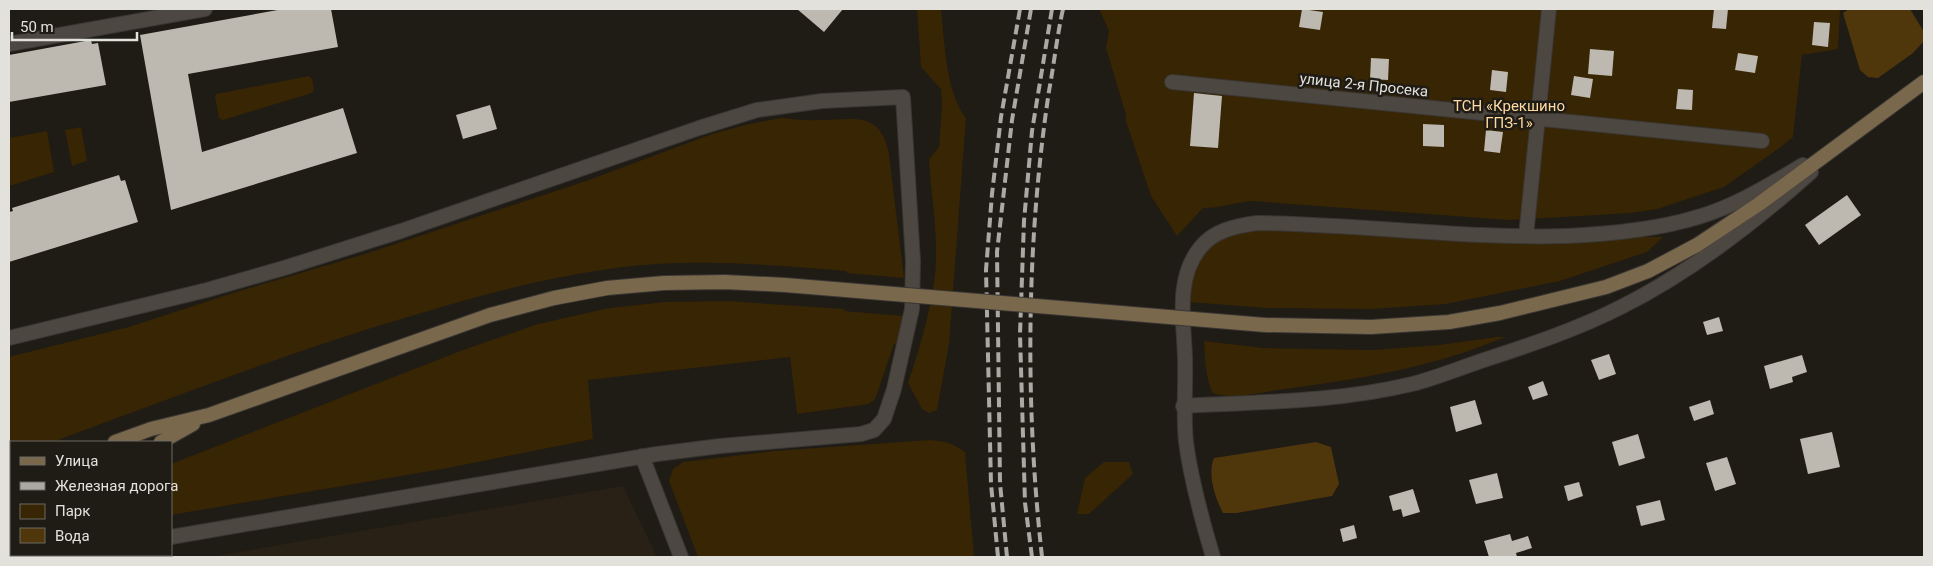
<svg xmlns="http://www.w3.org/2000/svg" width="1933" height="566" font-family="Roboto,sans-serif">
<rect width="100%" height="100%" fill="#1f1b15"/>
<polygon fill="#292116" points="623,486 657,557 212,557 273,546"/>
<g fill="#372504">
<path d="M917,9h24c4,33 4,82 25,109l-17,226 -12,66 -8,3 -7,-4 -14,-26c11,-32 21,-67 26,-101 6,-41 -3,-83 -5,-123l10,-12 3,-40 -1,-18 -20,-22z"/>
<path d="M1101,9h740l-1,1 -2,39 -36,6 -9,82 -15,12 -54,38 -67,22 -26,4 -122,7 -258,-19c-17,2 -31,7 -48,7l-26,28 -26,-40 -25,-75v-6l-20,-67 3,-17 -9,-20z"/>
<polygon points="309,76 312,79 314,89 312,93 223,120 219,118 215,97 216,94"/>
<path d="M781,118c13,1 26,3 39,2 35,0 60,-10 69,34l15,124 -57,-5 -1,-2c-62,-5 -126,-11 -189,-7 -76,5 -150,24 -222,45 -130,37 -256,86 -382,133h-42v16l-2,1v-102l120,-30 104,-34 132,-39 221,-73 126,-47 37,-10z"/>
<polygon points="81,127 87,161 72,166 65,130"/>
<polygon points="47,131 54,172 9,186 9,138"/>
<polygon points="1250,228 1633,237 1663,237 1647,252 1560,281 1446,304 1372,309 1266,308 1188,302 1192,270 1213,241"/>
<polygon points="726,301 844,309 844,311 915,317 908,348 894,344 877,394 874,400 869,404 797,414 790,357 588,380 593,439 448,468 171,515 171,464 463,350 538,324 609,308 665,302"/>
<path d="M1497,337h8c-72,31 -151,43 -227,53 -20,3 -46,10 -65,3 -8,-16 -8,-34 -9,-52l59,7 110,2 66,-5z"/>
<path d="M930,440c14,1 23,3 35,12l9,105h-276l-29,-76 4,-12 10,-7 91,-11z"/>
<polygon points="1104,462 1129,462 1133,474 1089,514 1077,514 1085,478"/>
</g>
<g fill="#4f370b">
<polygon points="1849,9 1910,9 1924,32 1924,41 1913,53 1878,78 1868,77 1860,70 1843,13"/>
<path d="M1316,442l15,5 8,37 -7,12 -95,17h-14c-8,-15 -16,-39 -9,-55z"/>
</g>
<g fill="#bdb8b0">
<polygon points="283,9 331,9 338,47 188,74 202,152 343,108 357,153 171,210 140,35"/>
<polygon points="797,9 843,9 824,32"/>
<polygon points="1302,9 1323,12 1320,30 1299,27"/>
<polygon points="1714,9 1728,9 1726,29 1712,28"/>
<polygon points="1814,22 1830,23 1828,47 1812,45"/>
<polygon points="91,40 92,44 98,43 106,85 9,102 9,55"/>
<polygon points="1590,49 1614,51 1612,76 1588,74"/>
<polygon points="1738,53 1758,56 1755,73 1735,70"/>
<polygon points="1371,58 1389,59 1388,80 1370,79"/>
<polygon points="1492,70 1508,72 1506,92 1490,90"/>
<polygon points="1574,76 1593,79 1590,98 1571,95"/>
<polygon points="1678,89 1693,90 1692,110 1676,109"/>
<polygon points="1194,93 1222,96 1218,148 1190,146"/>
<polygon points="490,105 497,129 463,139 456,115"/>
<polygon points="1423,124 1444,125 1444,147 1423,146"/>
<polygon points="1486,130 1503,132 1500,153 1484,151"/>
<polygon points="119,175 121,181 125,180 138,222 9,262 9,212 13,211 12,208"/>
<polygon points="1847,195 1861,215 1819,245 1805,225"/>
<polygon points="1719,317 1723,331 1707,335 1703,322"/>
<polygon points="1609,354 1616,374 1599,380 1591,360"/>
<polygon points="1802,355 1807,372 1792,377 1793,382 1770,389 1764,366"/>
<polygon points="1543,381 1548,395 1533,400 1528,387"/>
<polygon points="1475,400 1482,424 1456,432 1450,407"/>
<polygon points="1710,400 1714,414 1694,421 1689,407"/>
<polygon points="1832,432 1840,467 1808,474 1800,439"/>
<polygon points="1638,434 1645,458 1619,466 1612,442"/>
<polygon points="1727,457 1736,484 1715,491 1706,463"/>
<polygon points="1497,473 1503,498 1476,504 1469,480"/>
<polygon points="1579,482 1583,496 1568,501 1564,486"/>
<polygon points="1413,489 1420,512 1403,517 1401,509 1393,511 1389,496"/>
<polygon points="1660,500 1665,520 1641,526 1636,506"/>
<polygon points="1354,525 1357,538 1343,542 1340,529"/>
<polygon points="1510,534 1512,541 1528,536 1532,548 1516,553 1517,557 1489,557 1484,541"/>
</g>
<g fill="none" stroke-linecap="round" stroke-linejoin="round">
<defs>
<g id="minor">
<polyline points="9,44 205,9"/>
<polyline points="1172,82 1762,141"/>
<polyline points="1526,236 1549,9"/>
<polyline points="642,456 681,557"/>
</g>
<g id="tertiary">
<polyline points="9,338 207,290 284,268 401,231 699,128 757,110 822,101 903,97 913,261 912,309 894,389 884,419 874,430 861,434 720,446 657,454 171,537"/>
<path d="M1183,406c76,-4 155,-4 229,-22 24,-6 48,-16 72,-24 46,-15 94,-31 137,-53 68,-34 133,-84 190,-135"/>
<polyline points="60,557 73,555"/>
<path d="M1213,557c-11,-37 -22,-76 -27,-115 -3,-28 0,-55 -1,-84 -1,-36 -10,-79 15,-110 14,-18 36,-22 57,-25 104,1 207,16 310,13 44,-2 89,-6 131,-19 38,-11 71,-32 105,-52"/>
</g>
<g id="secondary">
<polyline points="1265,325 1371,327 1449,322 1500,313 1606,287 1648,271 1697,245 1759,204 1924,82"/>
<polyline points="115,442 151,429 209,415 490,315 554,298 607,288 664,283 725,282 785,285 846,290"/>
<polyline points="161,442 193,424"/>
<polyline points="9,481 11,480"/>
<polyline points="9,499 11,498"/>
</g>
</defs>
<use href="#minor" stroke="#393633" stroke-width="16"/>
<use href="#tertiary" stroke="#393633" stroke-width="16"/>
<use href="#secondary" stroke="#393633" stroke-width="16"/>
<use href="#minor" stroke="#4c4740" stroke-width="14"/>
<use href="#tertiary" stroke="#4c4740" stroke-width="14"/>
<use href="#secondary" stroke="#79684c" stroke-width="14"/>
<g stroke="#aba9a4" stroke-width="4" stroke-dasharray="10 5" stroke-linecap="butt">
<polyline points="998,557 991,484 986,270 992,194 1001,117 1020,9"/>
<polyline points="1007,557 1000,483 997,252 1012,120 1031,9"/>
<polyline points="1032,557 1025,503 1020,334 1024,221 1032,131 1052,9"/>
<path d="M1042,557c-17,-153 -16,-313 7,-466 5,-27 8,-55 14,-82"/>
</g>
<defs>
<polyline id="secondary-bridge" points="846,290 1265,325"/>
</defs>
<use href="#secondary-bridge" stroke="#393633" stroke-width="16" stroke-linecap="butt"/>
<use href="#secondary-bridge" stroke="#79684c" stroke-width="14"/>
</g>
<g text-anchor="middle" stroke-width="5" stroke-linejoin="round" paint-order="stroke">
<g font-size="15" fill="#e3e1dc" stroke="#1f1b15">
<text transform="translate(1364 85) rotate(6)" y="5">улица 2-я Просека</text>
</g>
<g font-size="15" fill="#ffd99f" stroke="#1f1b15">
<text x="1509" y="111">ТСН «Крекшино<tspan x="1509" dy="17">ГПЗ-1»</tspan></text>
</g>
</g>
<rect width="1933" height="566" fill="none" stroke="#e3e1dc" stroke-width="20"/>
<rect x="10" y="441" width="162" height="115" fill="#1f1b15" stroke="#6d6a65"/>
<rect x="20" y="457" width="25" height="8" fill="#79684c" stroke="#6d6a65"/>
<text x="55" y="466" font-size="15" fill="#e3e1dc">Улица</text>
<rect x="20" y="482" width="25" height="8" fill="#aba9a4" stroke="#6d6a65"/>
<text x="55" y="491" font-size="15" fill="#e3e1dc">Железная дорога</text>
<rect x="20" y="504" width="25" height="15" fill="#372504" stroke="#6d6a65"/>
<text x="55" y="516" font-size="15" fill="#e3e1dc">Парк</text>
<rect x="20" y="528" width="25" height="15" fill="#4f370b" stroke="#6d6a65"/>
<text x="55" y="541" font-size="15" fill="#e3e1dc">Вода</text>
<path d="M12 32v8h125v-8" fill="none" stroke="#e3e1dc" stroke-width="2.5"/>
<text x="20" y="32" font-size="15" fill="#e3e1dc" stroke="#1f1b15" stroke-width="4" paint-order="stroke">50 m</text>
</svg>
